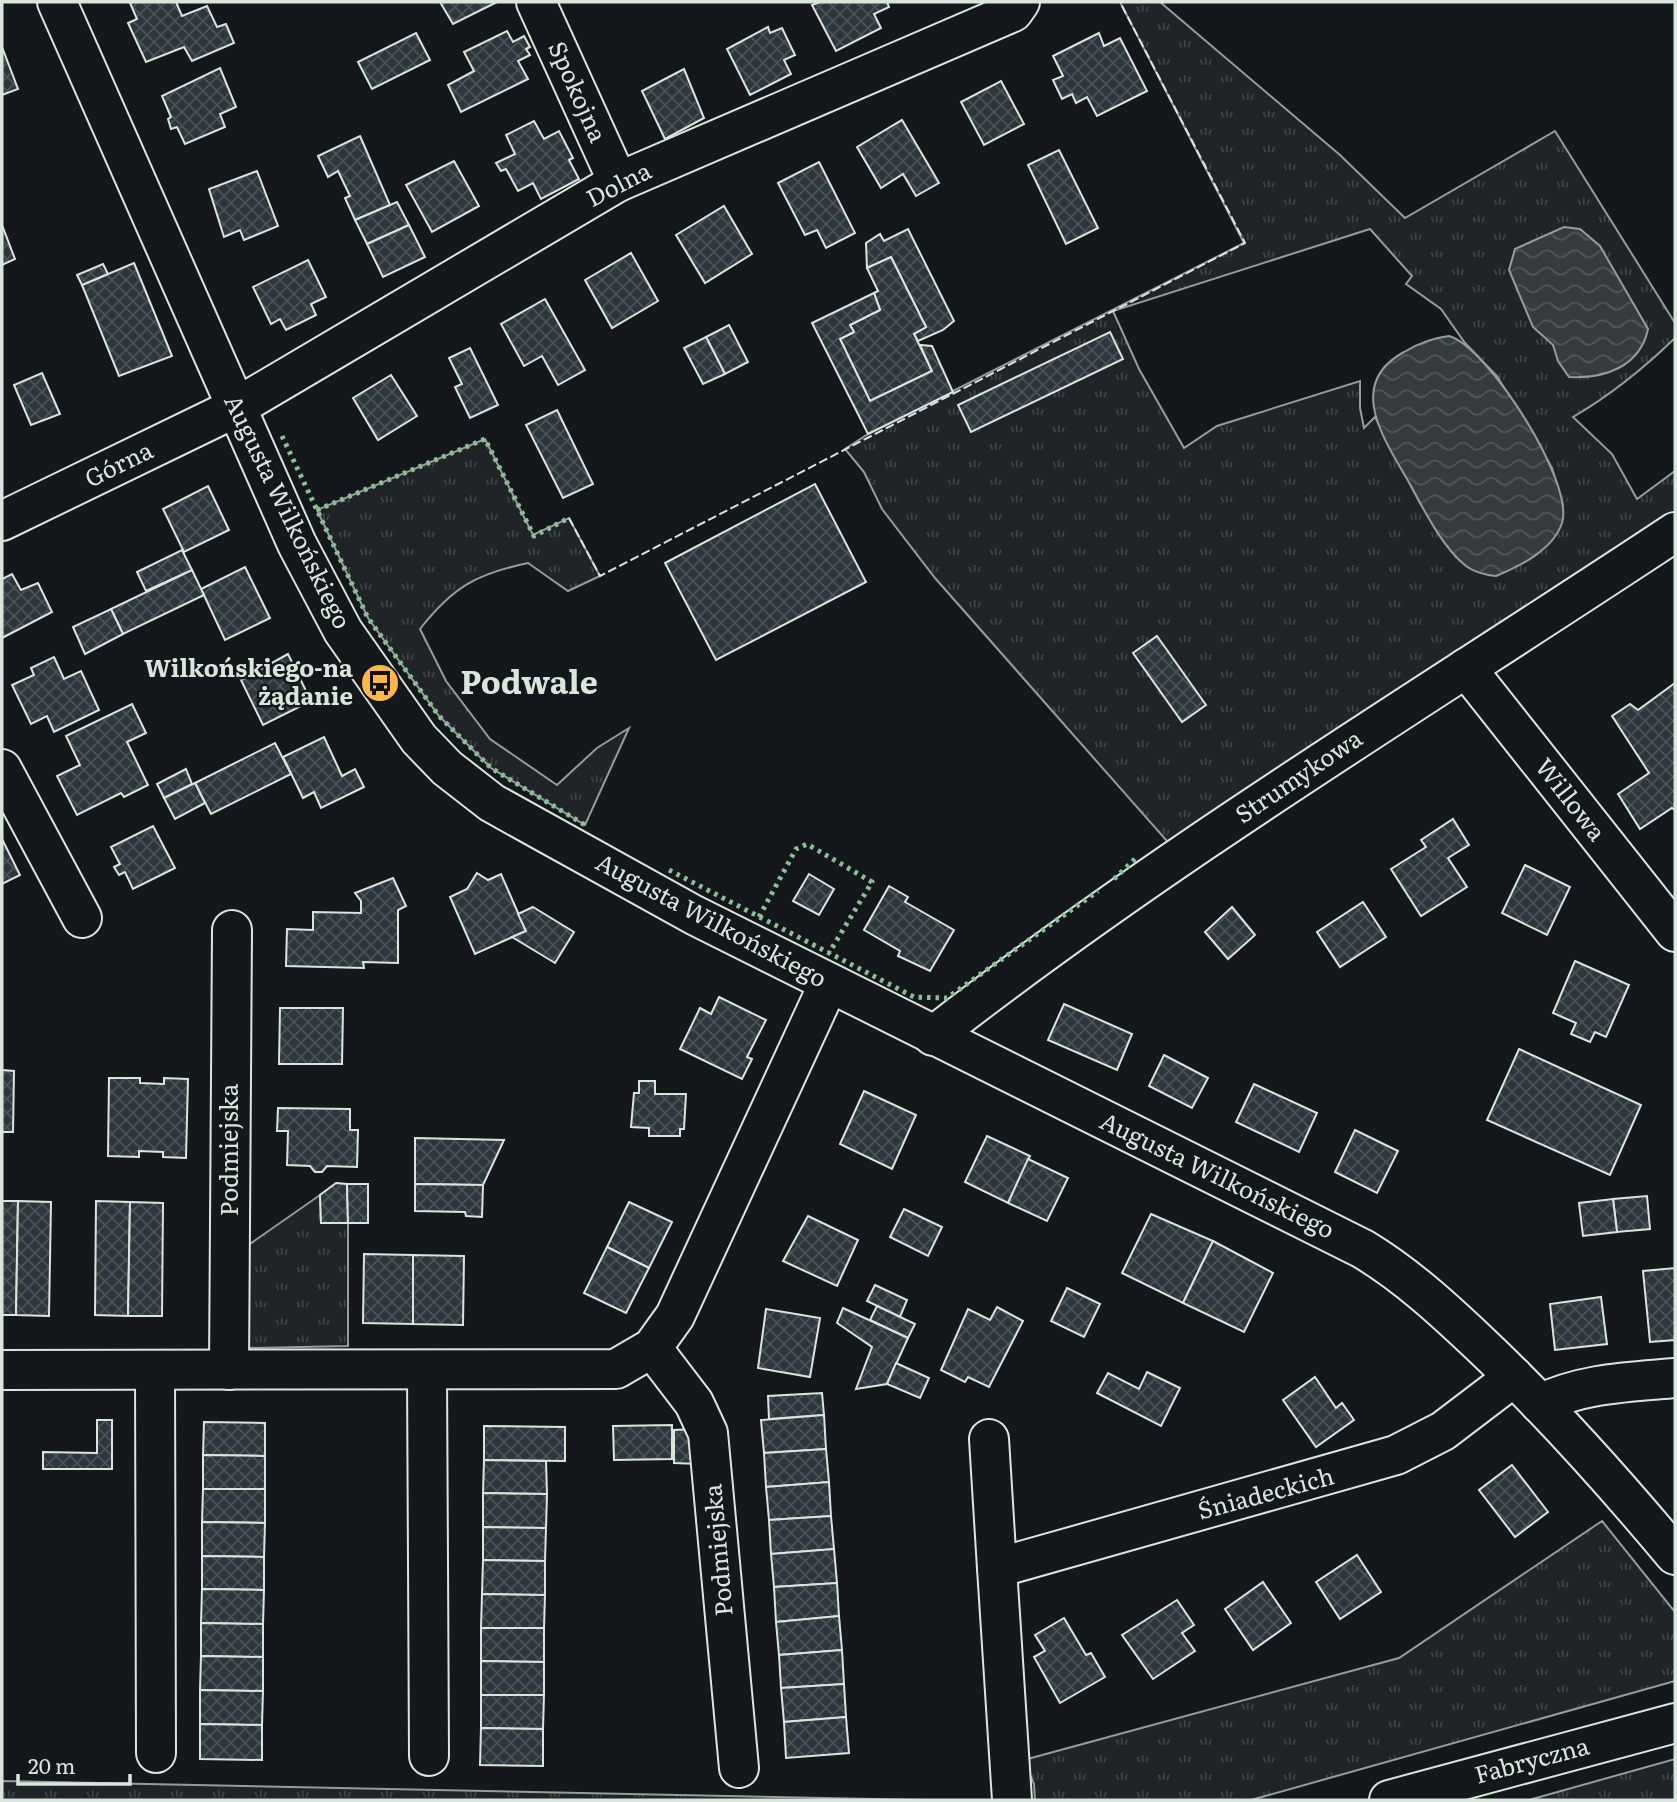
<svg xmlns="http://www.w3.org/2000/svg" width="1677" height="1802" font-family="Literata,serif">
<defs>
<pattern id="grass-tufts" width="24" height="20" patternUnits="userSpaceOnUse" patternTransform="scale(1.75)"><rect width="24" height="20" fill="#202428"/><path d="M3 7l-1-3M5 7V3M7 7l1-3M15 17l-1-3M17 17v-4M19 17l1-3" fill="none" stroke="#404447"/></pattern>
<pattern id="water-waves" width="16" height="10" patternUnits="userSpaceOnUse" patternTransform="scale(1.75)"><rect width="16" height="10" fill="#363b3e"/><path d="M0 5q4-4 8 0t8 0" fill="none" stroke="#525759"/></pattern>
<pattern id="building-cross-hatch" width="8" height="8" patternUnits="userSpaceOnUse" patternTransform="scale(1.75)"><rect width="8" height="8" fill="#2c363c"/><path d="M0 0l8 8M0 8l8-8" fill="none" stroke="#4a5358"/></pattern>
</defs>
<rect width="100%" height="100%" fill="#14181c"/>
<g fill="url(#grass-tufts)" stroke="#939e99" stroke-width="2" fill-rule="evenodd">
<path d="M1120,2h40l180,153 65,63 150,-87 120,192v15c-32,31 -64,57 -102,79l39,37 25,45 38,-28v61l-494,325 -246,-279 -53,-69 -18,-37 -19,-23 23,-15 376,-191zM1370,229l42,47 -6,8 35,25 24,34 32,33 55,92 11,37 -107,52 -36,-54 -45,-86 -11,11 -4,-20v-27l-143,45 -33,22 -45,-79 -26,-58z"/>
<path d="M485,439l48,96 36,-17 31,58 -32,15 -40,-28c-52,11 -75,24 -108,66l26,52 44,58 67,46 40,-37 32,-20 -44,97 -94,-57 -52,-52 -71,-98 -51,-108z"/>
<polygon points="320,1195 321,1223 348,1223 348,1346 248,1348 247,1246"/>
<polygon points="1602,1521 1675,1612 1675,1681 1251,1800 1035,1800 1034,1784 1024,1760 1399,1658"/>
<polygon points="1675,1759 1675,1800 1529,1800"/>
<polygon points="2,1781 924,1800 2,1800"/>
</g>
<g fill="url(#water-waves)" stroke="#939e99" stroke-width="2">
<path d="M1564,227l16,2 20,17 48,83c-8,38 -44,50 -79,48l-11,-16 -5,-16 -20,-18 -24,-57 6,-21z"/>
<path d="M1449,336c39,11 126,147 113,187 -9,27 -42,43 -66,53 -10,-1 -21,-3 -30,-10 -23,-18 -41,-54 -55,-80 -24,-43 -68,-101 -7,-134 15,-9 28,-14 45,-16z"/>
</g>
<g fill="url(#building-cross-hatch)" stroke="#d8e6dc" stroke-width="2">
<polygon points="134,2 176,2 182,16 207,6 217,27 226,24 234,43 192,61 184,47 146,62 128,23 137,19 130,3"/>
<polygon points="440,2 497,2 453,24"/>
<polygon points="820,2 887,2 889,7 874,14 881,28 836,51 812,5"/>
<polygon points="768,27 770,33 782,28 795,55 784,60 791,74 750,95 727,49"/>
<polygon points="507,31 513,42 524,36 530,47 526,49 530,55 518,61 528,79 461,112 448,85 474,71 464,52"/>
<polygon points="416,33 430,60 372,89 358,62"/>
<polygon points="1099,33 1104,46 1120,38 1147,91 1097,116 1087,97 1076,103 1072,94 1062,99 1053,80 1063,76 1053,56"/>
<polygon points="2,47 18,89 2,95"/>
<polygon points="220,68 236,107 220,114 225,127 185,144 177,127 171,129 168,119 171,117 162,96"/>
<polygon points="684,69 704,118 665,139 642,91"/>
<polygon points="1001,81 1024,124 984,145 961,102"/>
<polygon points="902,120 939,183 916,196 903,174 881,188 857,147"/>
<polygon points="534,121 544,139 559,131 573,158 569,160 579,179 541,199 533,183 518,191 506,169 501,171 496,163 515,154 506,135"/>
<polygon points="360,136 390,205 355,220 345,198 350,196 338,171 328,177 318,156"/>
<polygon points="1059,150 1098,228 1066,244 1028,165"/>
<polygon points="454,161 479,206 432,232 406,185"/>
<polygon points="819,162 855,233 826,248 817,230 805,235 778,183"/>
<polygon points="257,171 278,226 244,240 240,230 224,237 209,189"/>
<polygon points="397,202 409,225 367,244 355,220"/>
<polygon points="724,206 752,254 705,283 676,235"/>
<polygon points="2,225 15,259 2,265"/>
<polygon points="409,225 425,257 383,277 367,244"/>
<polygon points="908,229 954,321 943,330 918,341 914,334 926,327 891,257 867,268 866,243 880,234 884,241"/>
<polygon points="631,253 658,301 612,328 585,280"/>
<polygon points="891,257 926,327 914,334 932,371 870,401 840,339 854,332 850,325 880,310 874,293 878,291 867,268"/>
<polygon points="308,260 326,297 311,304 316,315 286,330 280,319 271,324 253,287"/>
<polygon points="134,263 172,356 119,376 82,285"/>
<polygon points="103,264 108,274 82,285 77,275"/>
<polygon points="874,293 880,310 850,325 854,332 840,339 870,401 932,371 920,345 932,346 953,392 868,434 812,323"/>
<polygon points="545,299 585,370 558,385 542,356 524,366 501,324"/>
<polygon points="729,325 748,362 725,374 706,337"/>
<polygon points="1110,332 1123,359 971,432 958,405"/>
<polygon points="706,337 725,374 703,384 684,348"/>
<polygon points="470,348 498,405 470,418 455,387 462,384 449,358"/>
<polygon points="42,373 60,414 31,425 14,385"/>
<polygon points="391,375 417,416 378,440 353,398"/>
<polygon points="557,410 593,484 563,498 526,425"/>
<polygon points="815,484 866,582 716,660 665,563"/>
<polygon points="208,486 229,530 184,552 163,509"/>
<polygon points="182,550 192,570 146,591 137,572"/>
<polygon points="245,567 270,618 225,640 201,589"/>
<polygon points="192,570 204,595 123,634 111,609"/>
<polygon points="12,574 21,590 38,583 52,612 2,638 2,579"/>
<polygon points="111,609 123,634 85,654 73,627"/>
<polygon points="1157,636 1206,705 1182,722 1133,653"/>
<polygon points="288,654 311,701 263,725 241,680"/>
<polygon points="54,657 64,679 81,671 99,710 54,732 47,716 31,724 12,685 34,675 31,668"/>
<polygon points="1675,683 1675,810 1672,808 1640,829 1618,794 1649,773 1612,716 1630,704 1638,710"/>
<polygon points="132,704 146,733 127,742 148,785 124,797 121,793 77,815 57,776 80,765 66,736"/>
<polygon points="324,737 342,776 355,769 364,787 321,808 314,792 303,798 283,757"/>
<polygon points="275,743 291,774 211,814 195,783"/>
<polygon points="186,769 192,784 164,798 157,784"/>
<polygon points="195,783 205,803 175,819 164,798"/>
<polygon points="1453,819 1469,845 1448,858 1467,887 1421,916 1391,869 1426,847 1421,840"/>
<polygon points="153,826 175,868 133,889 125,872 119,875 114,867 120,864 111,847"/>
<polygon points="2,839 20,875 2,884"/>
<polygon points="1525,865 1570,887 1547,935 1502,913"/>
<polygon points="477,873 488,880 501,874 526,931 475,954 450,897 467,889"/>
<polygon points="809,874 834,889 819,915 793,901"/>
<polygon points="393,878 406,906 398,910 398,963 363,962 364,968 286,966 287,929 313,930 313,912 361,913 361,901 355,893"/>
<polygon points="889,886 908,897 905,902 954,930 930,971 898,956 900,951 864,930"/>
<polygon points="1363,902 1386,937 1340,967 1317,932"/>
<polygon points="533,907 574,932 555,963 512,937 526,931 518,914"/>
<polygon points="1232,907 1255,935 1228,959 1205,932"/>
<polygon points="1575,961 1629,985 1606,1037 1595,1032 1590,1042 1571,1034 1576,1023 1553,1013"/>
<polygon points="719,997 766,1020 747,1057 752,1059 742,1079 680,1049 700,1008 711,1014"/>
<polygon points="1064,1004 1132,1034 1117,1070 1048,1040"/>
<polygon points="280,1008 343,1008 342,1064 279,1064"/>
<polygon points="1519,1049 1641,1105 1610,1175 1487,1120"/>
<polygon points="1164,1055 1208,1078 1192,1108 1149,1086"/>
<polygon points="2,1070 14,1071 13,1132 2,1132"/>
<polygon points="109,1078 140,1078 140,1083 164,1084 164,1078 188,1079 186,1158 163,1157 163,1152 139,1151 139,1157 108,1156"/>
<polygon points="639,1081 655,1081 655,1094 686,1094 684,1129 680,1129 680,1136 649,1136 649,1128 631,1127 634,1093 639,1093"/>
<polygon points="1254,1084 1317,1113 1299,1152 1236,1122"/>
<polygon points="864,1091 916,1115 892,1169 840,1144"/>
<polygon points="278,1108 350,1109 350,1130 358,1130 357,1167 327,1166 322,1172 315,1172 310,1166 287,1165 288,1131 277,1131"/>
<polygon points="1355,1130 1398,1151 1377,1193 1335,1172"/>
<polygon points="987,1136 1030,1156 1008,1203 965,1182"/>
<polygon points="415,1138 504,1140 483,1185 415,1184"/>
<polygon points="1028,1159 1068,1178 1047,1221 1008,1203"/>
<polygon points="336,1183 347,1184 348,1223 321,1223 320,1195"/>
<polygon points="347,1184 368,1184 368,1223 348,1223"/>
<polygon points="415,1184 483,1185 482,1217 466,1216 465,1212 415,1211"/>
<polygon points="1647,1196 1650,1229 1617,1232 1613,1199"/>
<polygon points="1613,1199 1617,1232 1583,1236 1579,1203"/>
<polygon points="2,1201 18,1201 16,1315 2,1315"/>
<polygon points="18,1201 51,1202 49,1316 16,1315"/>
<polygon points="96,1201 130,1202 128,1316 95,1315"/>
<polygon points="130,1202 163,1203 162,1316 128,1316"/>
<polygon points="629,1202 672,1222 649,1268 607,1247"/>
<polygon points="904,1209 942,1227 928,1256 890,1237"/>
<polygon points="1151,1214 1213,1241 1183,1303 1122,1273"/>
<polygon points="808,1216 858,1240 837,1286 783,1261"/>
<polygon points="1213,1241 1273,1273 1244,1332 1183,1303"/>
<polygon points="607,1247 649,1268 626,1313 584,1293"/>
<polygon points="364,1254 413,1255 413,1324 363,1323"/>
<polygon points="413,1255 464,1256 463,1325 413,1324"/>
<polygon points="1675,1268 1675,1340 1650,1342 1643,1271"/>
<polygon points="875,1285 907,1300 900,1317 867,1301"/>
<polygon points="1067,1288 1100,1304 1084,1337 1051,1321"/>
<polygon points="1601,1297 1607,1344 1555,1350 1550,1304"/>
<polygon points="877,1306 915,1324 908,1338 870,1320"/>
<polygon points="997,1307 1023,1321 989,1387 968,1377 965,1382 941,1370 968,1309 990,1320"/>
<polygon points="843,1308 908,1338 887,1384 856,1389 872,1347 837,1323"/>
<polygon points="766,1309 820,1318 810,1377 758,1368"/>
<polygon points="896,1363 929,1378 920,1398 887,1384"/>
<polygon points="1147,1372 1180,1388 1161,1426 1097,1393 1108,1373 1139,1389"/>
<polygon points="1315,1377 1336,1408 1342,1403 1354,1420 1316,1447 1283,1400"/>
<polygon points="822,1393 824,1415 769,1419 768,1396"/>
<polygon points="824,1415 826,1449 764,1453 761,1420"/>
<polygon points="97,1420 112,1420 112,1469 43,1469 43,1452 97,1453"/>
<polygon points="204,1422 265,1423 265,1456 203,1455"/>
<polygon points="672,1425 672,1459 614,1460 613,1426"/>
<polygon points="484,1426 565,1427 565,1461 484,1460"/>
<polygon points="695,1429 698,1464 674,1463 674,1430"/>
<polygon points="826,1449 829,1482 766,1487 764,1453"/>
<polygon points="203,1455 265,1456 265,1489 203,1489"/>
<polygon points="484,1460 546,1461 547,1494 483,1493"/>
<polygon points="1512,1465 1548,1512 1515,1537 1479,1490"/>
<polygon points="829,1482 831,1516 769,1520 766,1487"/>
<polygon points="203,1489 265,1489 265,1523 202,1522"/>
<polygon points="483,1493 547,1494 546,1528 483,1527"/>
<polygon points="831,1516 834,1549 771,1554 769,1520"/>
<polygon points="202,1522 265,1523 264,1557 202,1556"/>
<polygon points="483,1527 546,1528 545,1561 483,1560"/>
<polygon points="834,1549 837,1583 774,1587 771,1554"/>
<polygon points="1357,1555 1381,1592 1340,1619 1316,1582"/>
<polygon points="202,1556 264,1557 264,1590 202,1589"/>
<polygon points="483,1560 545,1561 545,1595 482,1594"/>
<polygon points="1263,1582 1291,1623 1253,1650 1225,1609"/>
<polygon points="837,1583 839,1616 776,1622 774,1587"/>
<polygon points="202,1589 264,1590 263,1624 201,1623"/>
<polygon points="482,1594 545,1595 544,1628 481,1628"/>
<polygon points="1177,1600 1194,1625 1182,1633 1195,1651 1153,1679 1122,1635"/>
<polygon points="839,1616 842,1650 779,1655 776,1622"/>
<polygon points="1064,1618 1086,1655 1091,1653 1105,1677 1060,1703 1034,1657 1045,1651 1035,1635"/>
<polygon points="201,1623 263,1624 263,1657 201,1656"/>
<polygon points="481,1628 544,1628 544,1662 481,1661"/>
<polygon points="842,1650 844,1684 781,1688 779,1655"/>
<polygon points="201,1656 263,1657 263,1691 200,1690"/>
<polygon points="481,1661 544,1662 544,1695 481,1695"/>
<polygon points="844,1684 846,1717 784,1722 781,1688"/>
<polygon points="200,1690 263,1691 262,1725 200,1724"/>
<polygon points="481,1695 544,1695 543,1729 481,1728"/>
<polygon points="846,1717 849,1753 786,1758 784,1722"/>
<polygon points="200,1724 262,1725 262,1760 200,1759"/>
<polygon points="481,1728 543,1729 543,1766 480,1765"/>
</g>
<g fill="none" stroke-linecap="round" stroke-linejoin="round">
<defs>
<g id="minor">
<path d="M57,2l240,542 46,87 76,108 28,29 45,35 202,112 669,334c43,26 79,59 116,94 70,66 134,138 196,212"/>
<polyline points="536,2 618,182"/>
<polyline points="2,521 235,408 618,182 1013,12 1020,2"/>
<polyline points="1466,668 1675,932"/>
<polyline points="2,769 82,918"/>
<path d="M933,1036c236,-184 493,-339 742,-504"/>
<polyline points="652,1348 694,1403 708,1433 739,1768"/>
<polyline points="2,1370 616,1369 652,1348 675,1316 829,983"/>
<polyline points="155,1370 156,1753"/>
<polyline points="229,1370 232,930"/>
<polyline points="427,1371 429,1756"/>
<path d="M1540,1404c42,-21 89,-22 135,-26"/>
<polyline points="989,1439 997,1568"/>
<polyline points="1012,1800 997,1568 1396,1455 1443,1431 1514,1377"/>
<polyline points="1389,1800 1675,1723"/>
</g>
</defs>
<use href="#minor" stroke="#d8e6dc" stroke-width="42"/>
<use href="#minor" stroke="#14181c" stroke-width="38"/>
<g stroke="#8ac095" stroke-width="5" stroke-dasharray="3.5 5" stroke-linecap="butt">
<polyline points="282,436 368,618 439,716 491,768 585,825"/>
<polyline points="317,510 485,439 534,536 569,518"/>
<polyline points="669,870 914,997 947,998 1098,891"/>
<polyline points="1114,879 1137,857"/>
<polyline points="759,917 796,849 807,844 872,882 829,953"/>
</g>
<polyline stroke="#d8e6dc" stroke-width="2" stroke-dasharray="9 3.5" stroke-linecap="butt" points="569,518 600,576 1245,243 1120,2"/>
</g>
<defs>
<symbol id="bus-disc" viewBox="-11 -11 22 22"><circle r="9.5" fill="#ffb74d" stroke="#14181c"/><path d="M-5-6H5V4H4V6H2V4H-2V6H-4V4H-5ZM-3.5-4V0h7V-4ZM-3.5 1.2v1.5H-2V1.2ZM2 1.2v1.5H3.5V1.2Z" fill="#111"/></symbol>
</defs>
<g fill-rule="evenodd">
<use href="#bus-disc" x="358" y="661" width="44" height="44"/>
</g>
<g text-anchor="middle" stroke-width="5" stroke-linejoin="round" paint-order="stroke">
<g font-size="24" fill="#d8e6dc" stroke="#14181c">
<text transform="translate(577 92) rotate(66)" y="8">Spokojna</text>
<text transform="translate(619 185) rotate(-27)" y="8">Dolna</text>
<text transform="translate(119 465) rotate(-26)" y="8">Górna</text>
<text transform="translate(287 512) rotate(64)" y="8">Augusta Wilkońskiego</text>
<text transform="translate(1299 777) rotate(-34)" y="8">Strumykowa</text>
<text transform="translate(1570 800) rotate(52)" y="8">Willowa</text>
<text transform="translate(711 921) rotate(28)" y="8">Augusta Wilkońskiego</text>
<text transform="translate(230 1150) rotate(-90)" y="8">Podmiejska</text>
<text transform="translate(1217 1176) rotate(26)" y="8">Augusta Wilkońskiego</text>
<text transform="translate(1266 1494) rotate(-15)" y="8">Śniadeckich</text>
<text transform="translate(719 1550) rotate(-95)" y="8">Podmiejska</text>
<text transform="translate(1532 1761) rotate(-15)" y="8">Fabryczna</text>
</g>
<g font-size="24" font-weight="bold" fill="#d8e6dc" stroke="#14181c" text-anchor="end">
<text x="353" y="677">Wilkońskiego-na<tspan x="353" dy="28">żądanie</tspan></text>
</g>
<g font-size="32" font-weight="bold" fill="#d8e6dc" stroke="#14181c">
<text x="529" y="694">Podwale</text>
</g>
</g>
<rect width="1677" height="1802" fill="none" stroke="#d8e6dc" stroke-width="7"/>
<path d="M18 1774v10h112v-10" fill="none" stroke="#d8e6dc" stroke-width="3.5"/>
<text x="28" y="1774" font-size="21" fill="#d8e6dc" stroke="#14181c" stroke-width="5" paint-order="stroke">20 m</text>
</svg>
